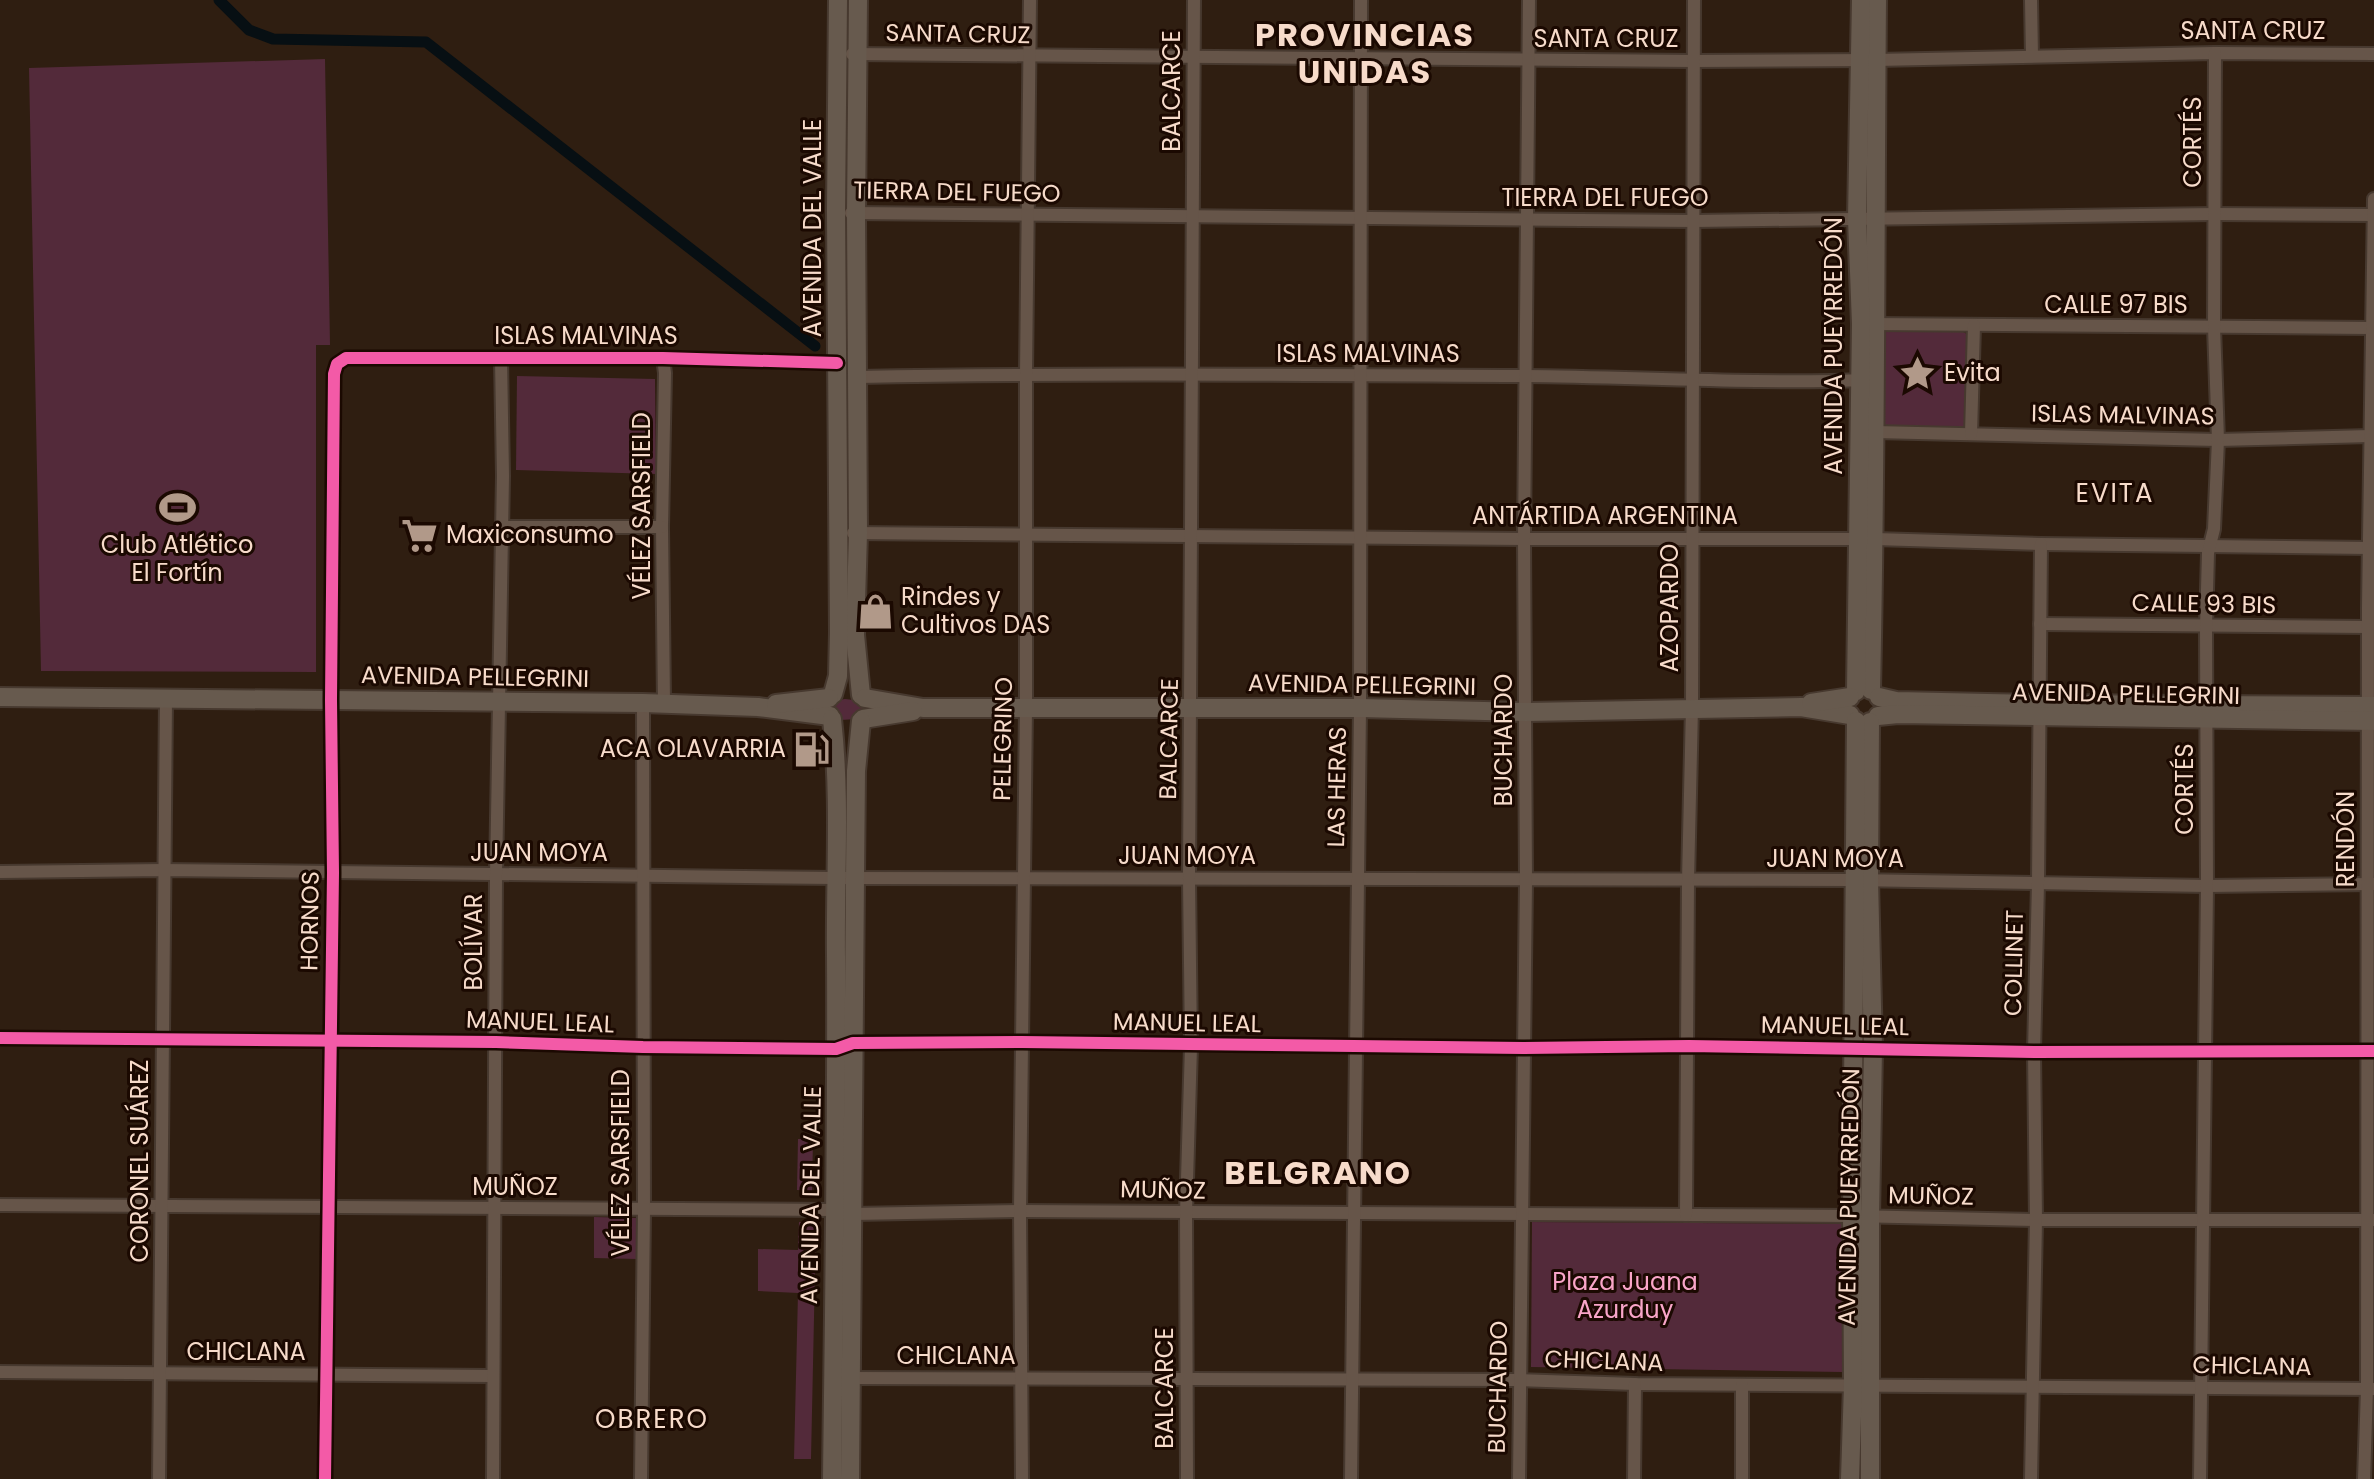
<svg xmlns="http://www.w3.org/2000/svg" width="2374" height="1479" font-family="Poppins,sans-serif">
<rect width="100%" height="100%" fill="#2f1e11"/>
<g fill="#532a3a">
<polygon points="325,59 330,345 316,345 316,672 41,671 29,68"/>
<polygon points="844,231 850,231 852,519 846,519"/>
<polygon points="1885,331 1963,332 1969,335 1968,427 1882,425"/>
<polygon points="517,376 655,379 656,474 516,470"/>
<polygon points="845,699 854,700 862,707 862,712 856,719 841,720 833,710 833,705 839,700"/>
<polygon points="798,1139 813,1139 812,1191 797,1190"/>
<polygon points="594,1217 638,1218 637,1259 594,1258"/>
<polygon points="799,1222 816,1223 811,1459 794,1459 798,1293 758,1291 758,1249 798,1250"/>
<polygon points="1532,1222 1844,1224 1842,1372 1531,1367"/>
</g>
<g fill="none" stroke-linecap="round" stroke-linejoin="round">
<polyline stroke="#070f13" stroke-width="11" points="219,0 249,30 273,39 426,42 815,346"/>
<defs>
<g id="minor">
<polyline points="2031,0 2032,56"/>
<polyline points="852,54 1694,61 1876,60 2215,53 2374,54"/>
<polyline points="851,213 1695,221 2215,214 2373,215"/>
<polyline points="1870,324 2371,328"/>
<polyline points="663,358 665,373 662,527 664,703"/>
<path d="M859,377c221,-4 443,-2 664,-1 115,1 229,8 344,4"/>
<polyline points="1875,432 2218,440 2370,436"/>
<polyline points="1971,434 1974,325"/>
<polyline points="501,527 662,527"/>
<polyline points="853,533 1524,539 1875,539 2041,544 2370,548"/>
<polyline points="2040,624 2368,627"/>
<polyline points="0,872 163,870 835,878 1854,880 2207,886 2374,884"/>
<polyline points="0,1038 496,1042 643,1047 836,1049 853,1043 1022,1042 1523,1048 1689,1046 2034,1052 2374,1051"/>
<polyline points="0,1205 834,1210 853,1214 1020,1211 1852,1216 2036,1220 2374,1220"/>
<polyline points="1686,1215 1688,881 1692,707 1694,0"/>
<polyline points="0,1372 492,1376"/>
<polyline points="845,1378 1520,1380 1635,1384 2374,1389"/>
<polyline points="159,1479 166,699"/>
<polyline points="325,1479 333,873 331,700 334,374 337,364 346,358 663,358 837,363"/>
<polyline points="493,1479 496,875 503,476 501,358"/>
<polyline points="641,1479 644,1209 643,703"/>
<polyline points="1022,1479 1020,1211 1026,707 1026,374 1030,0"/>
<polyline points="1187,1479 1186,1213 1191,1046 1189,879 1194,0"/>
<polyline points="1351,1479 1360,708 1361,0"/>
<polyline points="1519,1479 1526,881 1524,539 1529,0"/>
<polyline points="1634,1479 1635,1384"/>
<polyline points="1742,1479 1742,1385"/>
<polyline points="2031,1479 2036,1220 2034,1052 2038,883 2041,544"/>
<polyline points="2200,1479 2207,886 2206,627 2208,553 2214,529 2218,440 2214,327 2215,53"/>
<polyline points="2364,1479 2367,1389 2368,607 2374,199"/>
</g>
<g id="secondary">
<polyline points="858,0 856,214 858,533 855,635 861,695"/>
<path d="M1871,690c5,-230 4,-460 6,-690"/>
<polyline points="1856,691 1861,324 1857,219 1861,0"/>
<polyline points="833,694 838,676 839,633 836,211 838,0"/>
<polyline points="0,697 643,703 758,707 830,716"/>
<polyline points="1879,697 1896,701 2038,704 2374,706"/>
<polyline points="865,698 923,708 1360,708 1527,712 1801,707 1850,715"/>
<polyline points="1811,703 1850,697"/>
<polyline points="776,704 829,698"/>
<polyline points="1878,716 1898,714 2374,721"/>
<polyline points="863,719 913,711"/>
<polyline points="1870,722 1869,880 1873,1048 1870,1217 1870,1479"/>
<path d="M832,1479c2,-174 5,-349 4,-523 -1,-79 5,-158 -4,-237"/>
<polyline points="850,1479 855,878 856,771 861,721"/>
<polyline points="1850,1479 1853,1385 1852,1216 1856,721"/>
</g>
</defs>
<use href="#minor" stroke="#47392f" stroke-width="16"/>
<use href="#secondary" stroke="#47392f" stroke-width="22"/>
<use href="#minor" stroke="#665549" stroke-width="12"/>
<use href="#secondary" stroke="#675a4e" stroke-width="18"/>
<defs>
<g id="cycleway">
<polyline points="0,1038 496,1042 643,1047 836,1049 853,1043 1022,1042 1523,1048 1689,1046 2034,1052 2374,1051"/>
<polyline points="325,1479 333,873 331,700 334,374 337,364 346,358 663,358 837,363"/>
</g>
</defs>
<use href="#cycleway" stroke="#1b0901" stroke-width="17"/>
<use href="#cycleway" stroke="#f35aa7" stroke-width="12"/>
</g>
<defs>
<symbol id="sight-bare" viewBox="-9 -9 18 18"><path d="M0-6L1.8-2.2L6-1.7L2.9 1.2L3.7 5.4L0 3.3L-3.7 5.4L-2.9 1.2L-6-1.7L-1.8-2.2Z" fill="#b19989" stroke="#1b0901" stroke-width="2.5" paint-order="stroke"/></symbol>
<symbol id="stadium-bare" viewBox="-9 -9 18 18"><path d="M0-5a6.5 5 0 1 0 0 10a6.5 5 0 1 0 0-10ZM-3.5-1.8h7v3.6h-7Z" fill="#b19989" stroke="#1b0901" stroke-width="2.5" paint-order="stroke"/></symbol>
<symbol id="supermarket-bare" viewBox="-9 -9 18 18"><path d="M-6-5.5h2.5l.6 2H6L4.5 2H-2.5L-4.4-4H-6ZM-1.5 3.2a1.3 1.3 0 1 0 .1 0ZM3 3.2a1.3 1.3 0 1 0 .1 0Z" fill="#b19989" stroke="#1b0901" stroke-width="2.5" paint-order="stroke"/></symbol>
<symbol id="shop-bare" viewBox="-9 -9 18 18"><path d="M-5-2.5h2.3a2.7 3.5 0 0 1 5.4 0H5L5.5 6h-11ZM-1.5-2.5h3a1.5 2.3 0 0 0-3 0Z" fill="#b19989" stroke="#1b0901" stroke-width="2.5" paint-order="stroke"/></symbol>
<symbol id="fuel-bare" viewBox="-9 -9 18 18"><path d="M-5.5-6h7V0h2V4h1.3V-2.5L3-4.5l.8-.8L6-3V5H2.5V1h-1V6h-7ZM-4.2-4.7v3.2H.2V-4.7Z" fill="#b19989" stroke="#1b0901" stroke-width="2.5" paint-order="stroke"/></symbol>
</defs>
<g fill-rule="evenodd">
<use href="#sight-bare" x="1892" y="348" width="51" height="51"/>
<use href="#stadium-bare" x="152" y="482" width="51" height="51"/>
<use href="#supermarket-bare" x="394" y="510" width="51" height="51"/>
<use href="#shop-bare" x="850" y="586" width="51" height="51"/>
<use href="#fuel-bare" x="786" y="724" width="51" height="51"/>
</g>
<g text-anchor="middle" stroke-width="6" stroke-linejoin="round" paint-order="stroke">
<g font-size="24" fill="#f7dbca" stroke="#1b0901">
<text x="2253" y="39">SANTA CRUZ</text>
<text transform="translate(958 34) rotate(1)" y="8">SANTA CRUZ</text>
<text x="1606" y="47">SANTA CRUZ</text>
<text transform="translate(1172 91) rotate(-90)" y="8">BALCARCE</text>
<text transform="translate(2193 142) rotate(-90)" y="8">CORTÉS</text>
<text transform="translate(957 192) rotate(1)" y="8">TIERRA DEL FUEGO</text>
<text x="1605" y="206">TIERRA DEL FUEGO</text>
<text transform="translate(813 228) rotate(-90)" y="8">AVENIDA DEL VALLE</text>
<text x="2116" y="313">CALLE 97 BIS</text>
<text x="586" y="344">ISLAS MALVINAS</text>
<text transform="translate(1834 346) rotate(-90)" y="8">AVENIDA PUEYRREDÓN</text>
<text x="1368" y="362">ISLAS MALVINAS</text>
<text transform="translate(2123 415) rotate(1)" y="8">ISLAS MALVINAS</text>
<text transform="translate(642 506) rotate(-90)" y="8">VÉLEZ SARSFIELD</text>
<text x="1605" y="524">ANTÁRTIDA ARGENTINA</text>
<text transform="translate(2204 604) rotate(1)" y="8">CALLE 93 BIS</text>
<text transform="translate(1670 608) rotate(-90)" y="8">AZOPARDO</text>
<text transform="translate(475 677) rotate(1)" y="8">AVENIDA PELLEGRINI</text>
<text transform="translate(1362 685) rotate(1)" y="8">AVENIDA PELLEGRINI</text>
<text transform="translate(2126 694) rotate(1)" y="8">AVENIDA PELLEGRINI</text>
<text transform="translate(1003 739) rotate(-89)" y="8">PELEGRINO</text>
<text transform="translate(1169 739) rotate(-89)" y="8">BALCARCE</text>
<text transform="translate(1504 740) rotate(-90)" y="8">BUCHARDO</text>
<text transform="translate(1337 787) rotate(-89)" y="8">LAS HERAS</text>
<text transform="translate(2185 789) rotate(-90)" y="8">CORTÉS</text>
<text transform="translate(2346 839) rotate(-90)" y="8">RENDÓN</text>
<text x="539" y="861">JUAN MOYA</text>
<text x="1187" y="864">JUAN MOYA</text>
<text x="1835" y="867">JUAN MOYA</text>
<text transform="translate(310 921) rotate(-89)" y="8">HORNOS</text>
<text transform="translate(474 942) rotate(-90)" y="8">BOLÍVAR</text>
<text transform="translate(2014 963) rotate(-89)" y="8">COLLINET</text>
<text transform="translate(540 1022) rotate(2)" y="8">MANUEL LEAL</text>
<text transform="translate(1187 1023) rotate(1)" y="8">MANUEL LEAL</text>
<text transform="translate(1835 1026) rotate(1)" y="8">MANUEL LEAL</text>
<text transform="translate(140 1161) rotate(-90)" y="8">CORONEL SUÁREZ</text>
<text transform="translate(621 1163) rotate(-90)" y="8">VÉLEZ SARSFIELD</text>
<text x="515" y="1195">MUÑOZ</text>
<text transform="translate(1163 1190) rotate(1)" y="8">MUÑOZ</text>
<text transform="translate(811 1195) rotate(-89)" y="8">AVENIDA DEL VALLE</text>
<text transform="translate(1931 1196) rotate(1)" y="8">MUÑOZ</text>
<text transform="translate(1849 1197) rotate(-89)" y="8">AVENIDA PUEYRREDÓN</text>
<text x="246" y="1360">CHICLANA</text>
<text x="956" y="1364">CHICLANA</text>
<text transform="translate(1604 1361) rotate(2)" y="8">CHICLANA</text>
<text transform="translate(2252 1366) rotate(1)" y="8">CHICLANA</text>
<text transform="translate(1498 1387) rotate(-89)" y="8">BUCHARDO</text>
<text transform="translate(1165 1388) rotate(-90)" y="8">BALCARCE</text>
</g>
<g font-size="24" fill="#f7dbca" stroke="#1b0901" text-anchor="start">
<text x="1944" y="381">Evita</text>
<text x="446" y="543">Maxiconsumo</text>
<text x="177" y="553" text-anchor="middle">Club Atlético<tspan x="177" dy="28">El Fortín</tspan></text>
<text x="901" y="605">Rindes y<tspan x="901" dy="28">Cultivos DAS</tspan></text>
<text x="786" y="757" text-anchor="end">ACA OLAVARRIA</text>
</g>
<g font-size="24" fill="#f9a5c8" stroke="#1b0901">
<text x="1625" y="1290">Plaza Juana<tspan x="1625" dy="28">Azurduy</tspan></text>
</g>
<g font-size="26" letter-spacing="2" fill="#f7dbca" stroke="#1b0901">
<text x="2115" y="502">EVITA</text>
<text x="652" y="1428">OBRERO</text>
</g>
<g font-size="32" font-weight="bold" letter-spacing="2" fill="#f7dbca" stroke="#1b0901">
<text x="1365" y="46">PROVINCIAS<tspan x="1365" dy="37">UNIDAS</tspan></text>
<text x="1318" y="1184">BELGRANO</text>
</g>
</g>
</svg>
